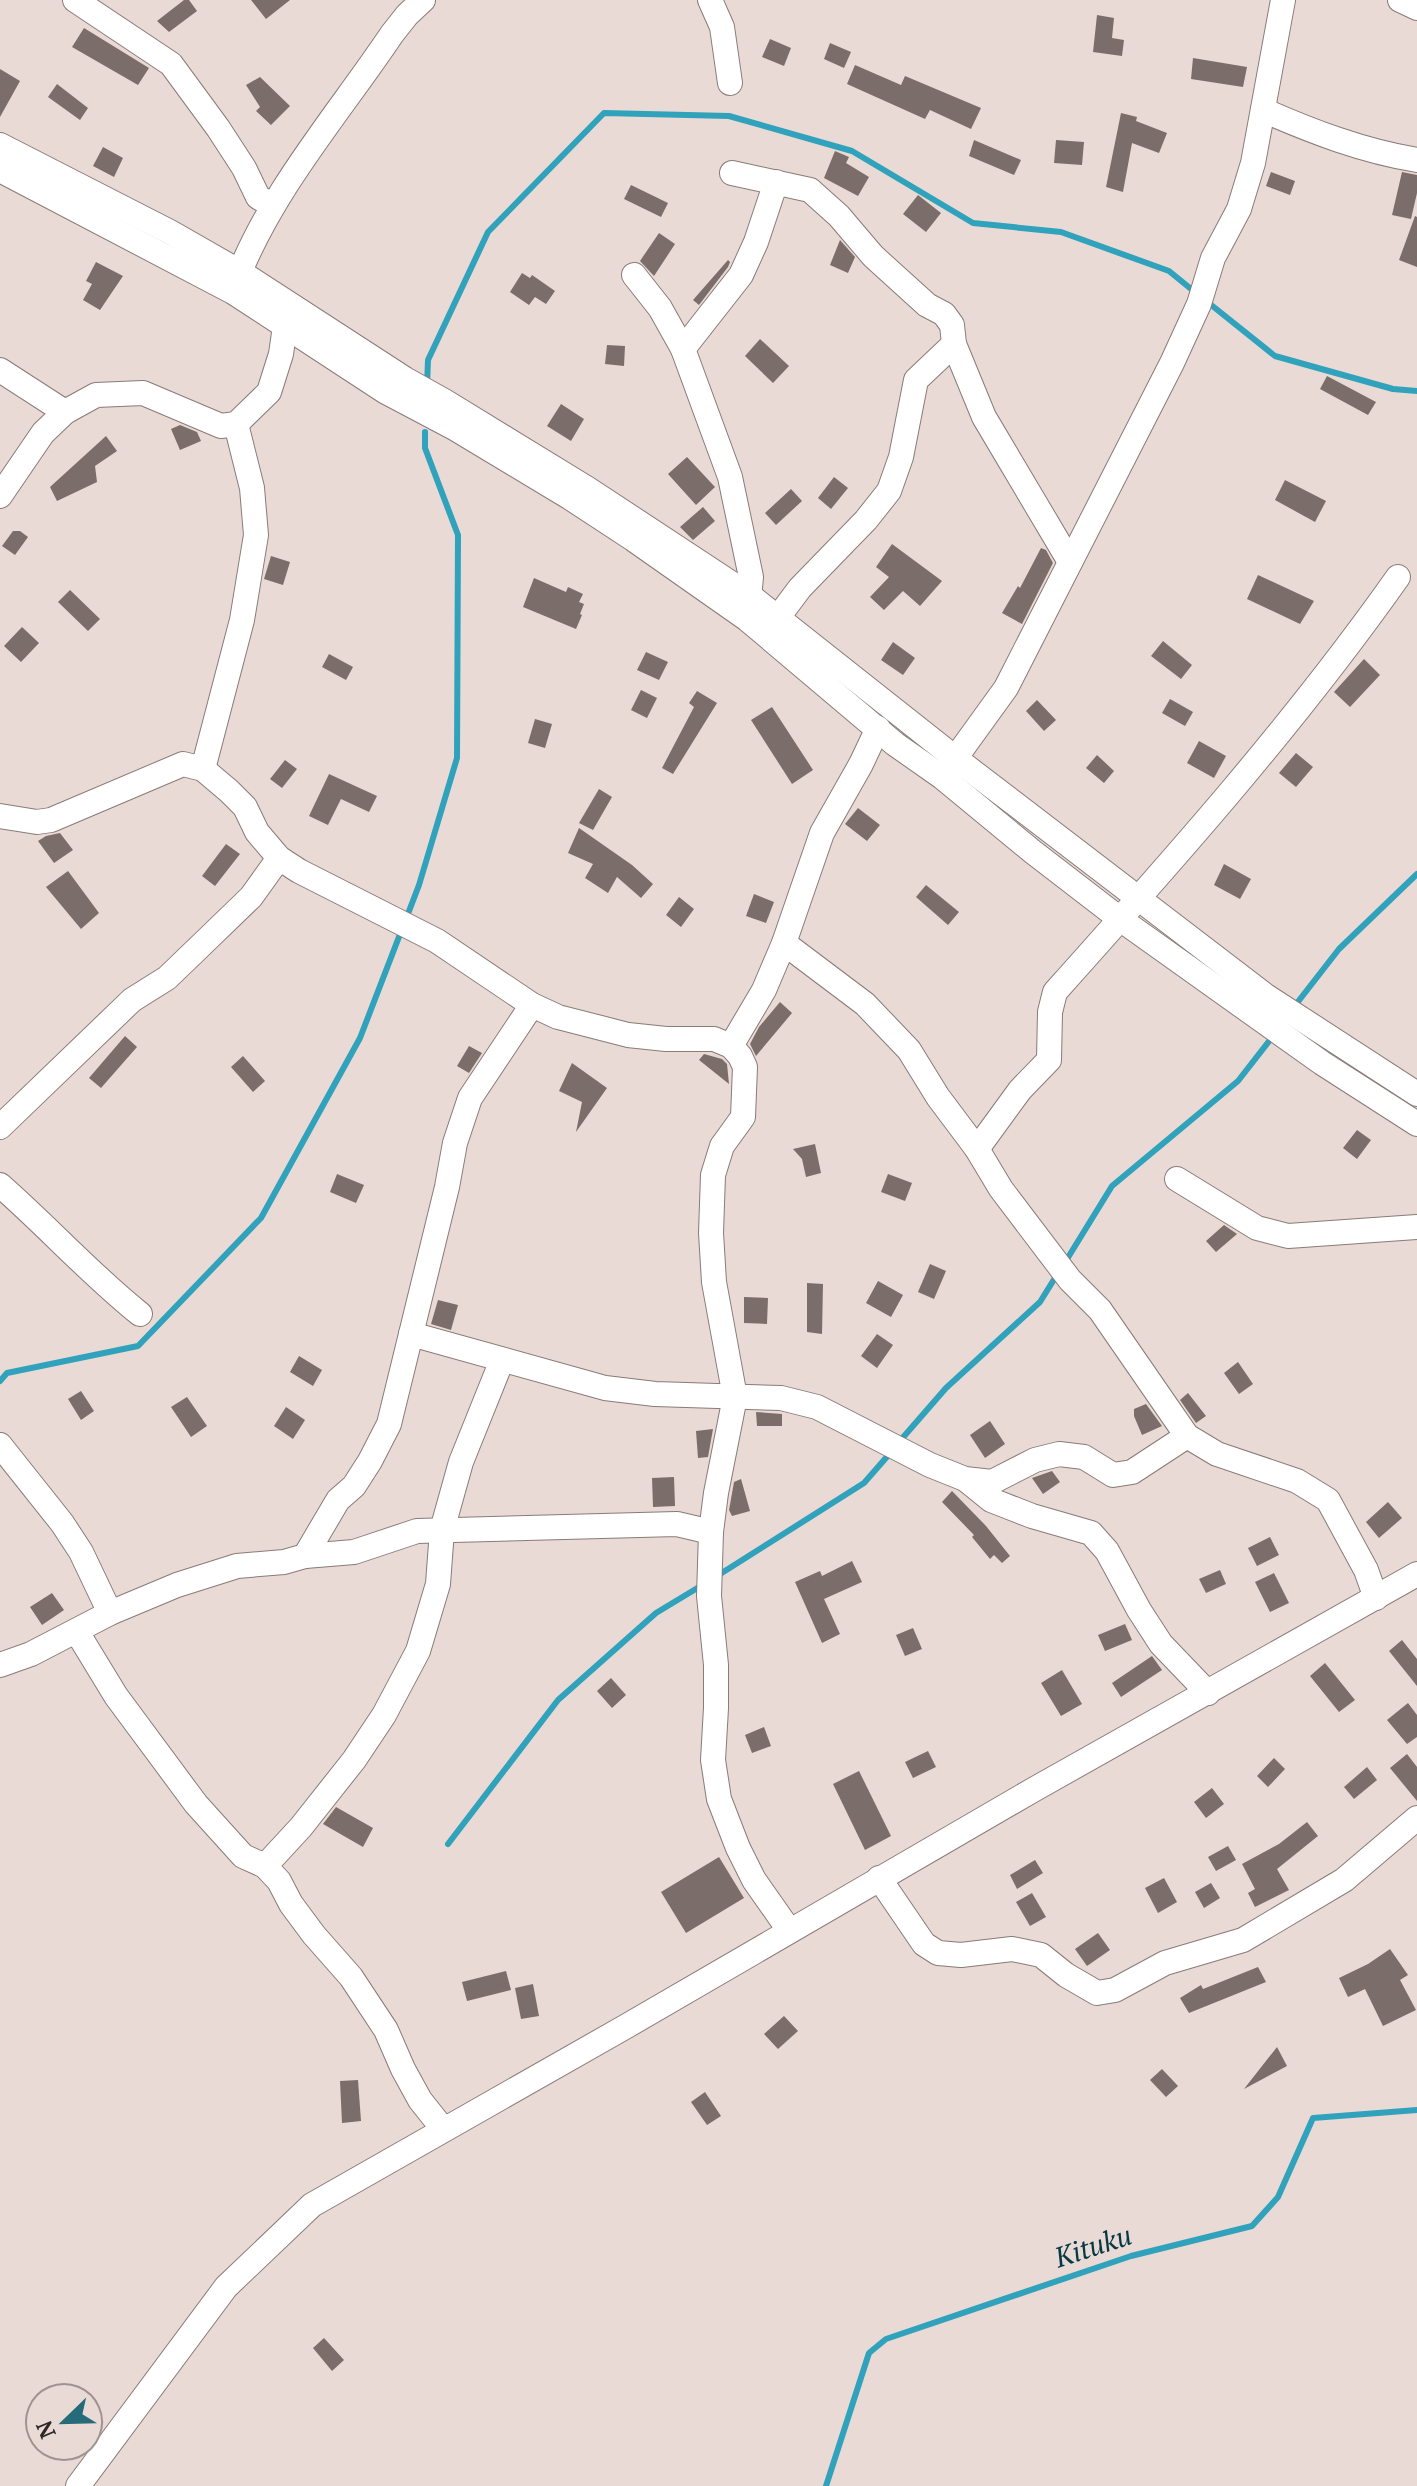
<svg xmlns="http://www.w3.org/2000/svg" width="1417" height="2486" font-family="'PT Serif',serif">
<rect width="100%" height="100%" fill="#eadad6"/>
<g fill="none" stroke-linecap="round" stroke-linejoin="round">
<g stroke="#31a2bb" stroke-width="6">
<polyline points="1205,300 1275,356 1393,389 1417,391"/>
<polyline points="427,386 428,360 488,232 604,113 729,116 852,151 973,223 1061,232 1169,271 1196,293"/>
<polyline points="406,919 419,885 457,758 458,535 425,448 425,432"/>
<polyline points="1297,1003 1339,949 1417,874"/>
<polyline points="1064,1264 1112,1186 1238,1081 1273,1036"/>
<polyline points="0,1381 7,1373 138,1346 261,1218 360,1038 402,929"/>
<polyline points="899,1442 946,1388 1040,1302 1058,1273"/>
<polyline points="717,1576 864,1483 892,1451"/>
<polyline points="448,1844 558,1700 656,1613 704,1584"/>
<polyline points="826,2486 869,2353 886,2339 1131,2256 1252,2226 1278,2197 1313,2118 1417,2110"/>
</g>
</g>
<g fill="#7b6d69">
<polygon points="184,0 189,0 197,11 169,32 157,21"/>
<polygon points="251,0 290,0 266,19"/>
<polygon points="1097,15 1114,18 1112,38 1124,40 1122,56 1093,52"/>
<polygon points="84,28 149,68 138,85 72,47"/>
<polygon points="770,39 791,48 784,66 762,57"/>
<polygon points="830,43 851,52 844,68 824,59"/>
<polygon points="1193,58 1247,67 1243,87 1191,79"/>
<polygon points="855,65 901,85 905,76 981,108 971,129 930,110 925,119 847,84"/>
<polygon points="0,69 20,81 0,117"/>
<polygon points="260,77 290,106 271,125 256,111 260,107 246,85"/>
<polygon points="57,84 88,108 80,120 48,97"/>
<polygon points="1121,113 1137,117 1136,121 1167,133 1159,153 1132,143 1123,192 1106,187"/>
<polygon points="974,140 1021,160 1014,175 969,156"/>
<polygon points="1056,140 1084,142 1082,165 1054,163"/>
<polygon points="103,147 123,158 114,177 93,166"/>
<polygon points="835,151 849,157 846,163 869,177 858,196 824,178"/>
<polygon points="1271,172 1295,181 1290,195 1266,186"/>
<polygon points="1402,172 1417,175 1417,193 1411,219 1392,215"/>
<polygon points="631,185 668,203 661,217 624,199"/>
<polygon points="918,195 941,213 926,232 903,214"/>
<polygon points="1415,216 1417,217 1417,267 1399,260"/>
<polygon points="659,233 675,244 654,276 640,261"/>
<polygon points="840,240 855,257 848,273 830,265"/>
<polygon points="728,260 730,262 728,267 699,305 693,300"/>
<polygon points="96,262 123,276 100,310 83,300 92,284 86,281"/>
<polygon points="522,273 530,278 532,275 555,291 546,304 535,297 529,305 510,292"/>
<polygon points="760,339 789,366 773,383 745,356"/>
<polygon points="607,345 625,346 624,366 605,364"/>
<polygon points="1327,376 1376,402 1368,415 1320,389"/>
<polygon points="561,404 584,419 571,441 547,426"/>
<polygon points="180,425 197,432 201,441 180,450 171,429"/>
<polygon points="106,436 117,451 95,466 97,482 57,501 50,487"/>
<polygon points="687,457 715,487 696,505 668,474"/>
<polygon points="834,477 848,488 831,509 818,498"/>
<polygon points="1285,480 1326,501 1315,522 1275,500"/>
<polygon points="791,489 802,501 776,525 765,513"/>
<polygon points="703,507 715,521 693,540 680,527"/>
<polygon points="13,531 20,531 28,537 15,555 2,546"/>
<polygon points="892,544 942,581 920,606 903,591 884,610 870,597 889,577 876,567"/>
<polygon points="1041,548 1046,550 1053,563 1022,624 1002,613 1018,586 1020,588"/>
<polygon points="271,556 290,562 283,585 264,579"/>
<polygon points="1258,575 1314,601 1300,624 1247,599"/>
<polygon points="534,578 566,592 568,587 583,594 579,602 584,604 580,614 582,615 576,629 523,607"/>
<polygon points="70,590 100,619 88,631 58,602"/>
<polygon points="22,627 39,643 21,662 4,646"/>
<polygon points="1163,641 1192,665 1181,679 1151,656"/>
<polygon points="893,642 915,658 903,675 881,660"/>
<polygon points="646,652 668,662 659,680 637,670"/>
<polygon points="329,654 353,667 346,680 322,667"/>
<polygon points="1364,659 1380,675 1350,707 1334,692"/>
<polygon points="641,690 657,698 647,718 631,710"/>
<polygon points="697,691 717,703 673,774 662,768 694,707 689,703"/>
<polygon points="1170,699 1193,712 1185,726 1162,713"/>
<polygon points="1037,700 1056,720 1044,731 1026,711"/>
<polygon points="772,707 813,770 792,784 751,720"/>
<polygon points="535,719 552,724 545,748 528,743"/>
<polygon points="1199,741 1226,756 1214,778 1187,763"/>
<polygon points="1296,753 1313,767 1296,787 1279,773"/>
<polygon points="1097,755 1114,771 1104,783 1086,768"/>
<polygon points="285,760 297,769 282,788 270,779"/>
<polygon points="329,774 377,796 369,812 341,799 328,825 309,816"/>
<polygon points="599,789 612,797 593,830 579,823"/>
<polygon points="858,808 880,825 867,841 845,824"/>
<polygon points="579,828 632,865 653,884 641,898 617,877 608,893 585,878 593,864 568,853"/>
<polygon points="60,833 73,850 54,863 38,841 46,836"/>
<polygon points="226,844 240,854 215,886 202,876"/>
<polygon points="1224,864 1251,879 1240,899 1214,885"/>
<polygon points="68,871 99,913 81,929 46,887"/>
<polygon points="926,885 959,912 948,925 916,897"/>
<polygon points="754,894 774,902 766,923 746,916"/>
<polygon points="679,897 694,909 681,927 666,915"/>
<polygon points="780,1002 792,1013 756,1056 750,1044 759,1027"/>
<polygon points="125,1036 137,1047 101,1088 89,1078"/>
<polygon points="469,1046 482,1053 469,1073 457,1066"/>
<polygon points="704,1054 722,1059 727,1064 729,1084 699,1060"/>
<polygon points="243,1056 265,1081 253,1092 231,1067"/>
<polygon points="572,1063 607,1088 576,1132 582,1102 559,1091"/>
<polygon points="1357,1130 1371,1140 1357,1159 1343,1148"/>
<polygon points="815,1144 821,1173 806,1177 802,1159 793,1149"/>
<polygon points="337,1174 364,1185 356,1203 330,1192"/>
<polygon points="888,1174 912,1183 905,1201 881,1192"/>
<polygon points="1224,1225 1237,1234 1216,1252 1206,1241"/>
<polygon points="930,1264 946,1271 934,1299 918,1292"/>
<polygon points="878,1281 903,1295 891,1317 866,1303"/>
<polygon points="807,1283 823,1284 822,1334 807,1332"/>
<polygon points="744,1297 768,1298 767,1324 744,1323"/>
<polygon points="438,1300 458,1305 451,1330 431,1324"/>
<polygon points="877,1334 893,1345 877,1368 861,1356"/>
<polygon points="299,1356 322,1370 313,1386 290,1372"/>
<polygon points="1238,1362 1253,1384 1239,1394 1224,1373"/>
<polygon points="81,1391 94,1411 81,1420 68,1399"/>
<polygon points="1188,1393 1206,1416 1196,1423 1180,1400"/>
<polygon points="187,1397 207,1426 191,1437 171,1407"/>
<polygon points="1146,1404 1162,1426 1142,1435 1134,1416 1134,1409"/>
<polygon points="286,1407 305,1420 293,1439 274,1426"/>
<polygon points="756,1412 782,1414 782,1426 757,1426"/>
<polygon points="990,1421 1005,1444 985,1458 970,1435"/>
<polygon points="713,1429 708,1457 698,1458 696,1431"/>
<polygon points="1052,1471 1060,1482 1043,1494 1032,1478"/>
<polygon points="674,1477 675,1506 653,1507 652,1478"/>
<polygon points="741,1479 750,1511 732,1516 729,1510 734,1482"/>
<polygon points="952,1491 986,1526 1010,1556 1002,1563 994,1555 990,1559 972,1537 974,1535 942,1502"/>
<polygon points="1388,1502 1402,1518 1379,1538 1366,1522"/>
<polygon points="1270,1537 1279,1555 1257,1566 1248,1548"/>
<polygon points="852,1561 862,1582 824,1599 840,1634 822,1643 795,1582 820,1571 822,1576"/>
<polygon points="1220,1570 1226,1584 1206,1593 1199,1579"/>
<polygon points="1274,1573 1289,1603 1270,1612 1255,1582"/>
<polygon points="52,1593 64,1610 42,1625 30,1607"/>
<polygon points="1125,1624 1132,1640 1105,1651 1098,1635"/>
<polygon points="913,1628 922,1649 905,1656 896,1635"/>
<polygon points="1402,1640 1417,1659 1417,1686 1389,1651"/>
<polygon points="1152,1656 1162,1670 1121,1697 1112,1683"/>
<polygon points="1325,1663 1355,1700 1339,1712 1310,1676"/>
<polygon points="1062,1670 1082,1704 1061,1716 1041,1683"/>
<polygon points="611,1678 626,1695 612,1708 597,1691"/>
<polygon points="1408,1703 1417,1715 1417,1737 1407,1744 1387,1720"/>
<polygon points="764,1727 771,1746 752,1753 745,1735"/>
<polygon points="928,1751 936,1767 913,1778 905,1762"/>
<polygon points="1407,1754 1417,1767 1417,1801 1390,1768"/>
<polygon points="1274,1758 1285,1769 1268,1787 1257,1776"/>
<polygon points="1367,1767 1377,1780 1354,1799 1344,1787"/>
<polygon points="859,1771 891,1836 865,1850 833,1784"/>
<polygon points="1212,1788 1224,1804 1206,1818 1194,1802"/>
<polygon points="336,1807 373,1828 363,1847 323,1824"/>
<polygon points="1307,1822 1318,1836 1277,1869 1289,1890 1255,1907 1248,1893 1255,1889 1242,1864 1279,1844"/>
<polygon points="1228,1846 1236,1860 1216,1871 1208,1857"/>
<polygon points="719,1857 744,1898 686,1933 661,1892"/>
<polygon points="1035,1860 1043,1873 1017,1889 1010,1875"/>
<polygon points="1164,1878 1177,1902 1158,1913 1145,1888"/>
<polygon points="1211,1883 1220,1898 1204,1908 1195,1892"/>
<polygon points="1032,1893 1046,1917 1030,1926 1016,1902"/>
<polygon points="1098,1933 1110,1950 1087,1966 1075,1949"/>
<polygon points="1390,1949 1408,1975 1400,1980 1416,2010 1383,2026 1365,1989 1348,1997 1339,1978 1368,1964"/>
<polygon points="1258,1967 1266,1982 1189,2013 1180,1998 1201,1985 1203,1989"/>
<polygon points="506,1971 511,1990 467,2001 462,1982"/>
<polygon points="533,1984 539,2016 521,2019 515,1988"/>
<polygon points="784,2016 798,2031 778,2049 764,2034"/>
<polygon points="1277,2047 1287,2066 1244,2089"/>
<polygon points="1162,2069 1178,2086 1166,2097 1150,2080"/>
<polygon points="358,2080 361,2121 342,2123 340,2081"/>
<polygon points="705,2092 721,2116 707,2125 691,2102"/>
<polygon points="324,2338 344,2360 332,2371 313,2348"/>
</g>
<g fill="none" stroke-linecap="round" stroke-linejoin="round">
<defs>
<g id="minor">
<polyline points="75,0 171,64 218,128 244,168 258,197 273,206"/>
<polyline points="710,0 722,27 730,83"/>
<polyline points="1400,0 1417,8"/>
<path d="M1263,110c50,22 100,41 154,50"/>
<polyline points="0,145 170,232 240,272 405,379 446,402 588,489 749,595 955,758 1266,996 1417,1094"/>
<polyline points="0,170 233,292 386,392 456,429 569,497 633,539 747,619 895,744 942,777 1033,852 1120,919 1322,1063 1417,1124"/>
<polyline points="732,173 810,190 839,216 873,256 927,305 944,314 952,325 954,344 984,417 1070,562"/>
<polyline points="634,275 660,308 683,349 730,477 751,577 748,609"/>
<path d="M234,287c34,-93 103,-171 158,-253l15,-19 16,-15"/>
<polyline points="683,349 741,275 756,242 776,182"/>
<polyline points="0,370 65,412"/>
<polyline points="0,496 43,433 65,412 96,395 143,393 221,426 236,424 269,392 281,354 285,326"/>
<polyline points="767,632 800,588 866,520 889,491 901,457 916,380 954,344"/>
<polyline points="203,769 242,620 256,535 252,488 236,424"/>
<polyline points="946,771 1006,688 1172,363 1199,304 1213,258 1239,209 1253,163 1283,0"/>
<polyline points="0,816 37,822 51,820 183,764 203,769 229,791 245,807 257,832 279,858 299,871 437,941 532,1005 558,1017 628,1035 666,1039 714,1039 731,1046 740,1056 745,1067 743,1117 722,1146 713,1175 711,1233 714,1282 735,1397 716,1493 711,1532 709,1596 716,1665 716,1708 713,1760 719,1799 738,1848 754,1880 789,1930"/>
<polyline points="784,943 865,1004 909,1050 938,1097 977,1149 1001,1189 1070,1280 1100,1310 1187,1436 1217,1454 1297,1481 1328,1500 1366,1570 1376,1598"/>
<polyline points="731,1046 764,990 784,943 822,833 861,764 878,728"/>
<polyline points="0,1127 132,1000 167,978 193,953 251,897 279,858"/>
<path d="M977,1149l43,-59 29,-30 1,-48 5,-20c120,-134 240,-269 343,-415"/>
<polyline points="1177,1179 1257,1228 1288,1236 1417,1227"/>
<path d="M0,1185c48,42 90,89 140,129"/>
<polyline points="411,1334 605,1388 655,1394 781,1398 817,1407 930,1465 965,1479 992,1482 1035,1460 1059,1454 1084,1457 1113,1475 1132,1472 1187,1436"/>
<polyline points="0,1445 62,1523 81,1552 110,1613"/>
<polyline points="965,1479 991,1500 1032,1516 1091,1533 1107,1551 1139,1610 1161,1644 1208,1693"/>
<polyline points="305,1556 338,1500 354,1486 370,1461 389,1424 447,1187 455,1143 470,1098 532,1005"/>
<polyline points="77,1632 116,1696 196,1804 243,1856 265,1866 279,1881 291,1904 314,1935 351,1977 386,2030 403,2069 420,2100 443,2129"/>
<polyline points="0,1665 31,1654 110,1613 177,1585 237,1566 284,1562 305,1556 354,1552 417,1531 677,1524 711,1532"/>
<polyline points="265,1866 301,1827 354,1760 384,1715 418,1651 438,1584 442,1530 461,1462 502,1360"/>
<polyline points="879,1878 924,1944 938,1953 961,1955 1012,1949 1041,1955 1066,1975 1097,1993 1115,1990 1165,1963 1243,1940 1344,1880 1417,1818"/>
<polyline points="78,2486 226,2287 312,2205 625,2027 1033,1790 1417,1574"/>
</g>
</defs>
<use href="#minor" stroke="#897b77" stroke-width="26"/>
<use href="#minor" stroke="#fff" stroke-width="24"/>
</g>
<g text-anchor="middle" stroke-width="8" stroke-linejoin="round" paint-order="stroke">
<g font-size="28" font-style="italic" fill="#053943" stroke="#eadad6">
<text transform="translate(1093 2246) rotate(-18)" y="10">Kituku</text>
</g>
</g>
<g transform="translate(64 2422) rotate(247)"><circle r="38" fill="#eadad6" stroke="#9f9390" stroke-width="2"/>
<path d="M0-6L14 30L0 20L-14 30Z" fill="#256b7a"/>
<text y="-12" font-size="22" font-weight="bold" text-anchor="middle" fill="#2e2826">N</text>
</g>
</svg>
